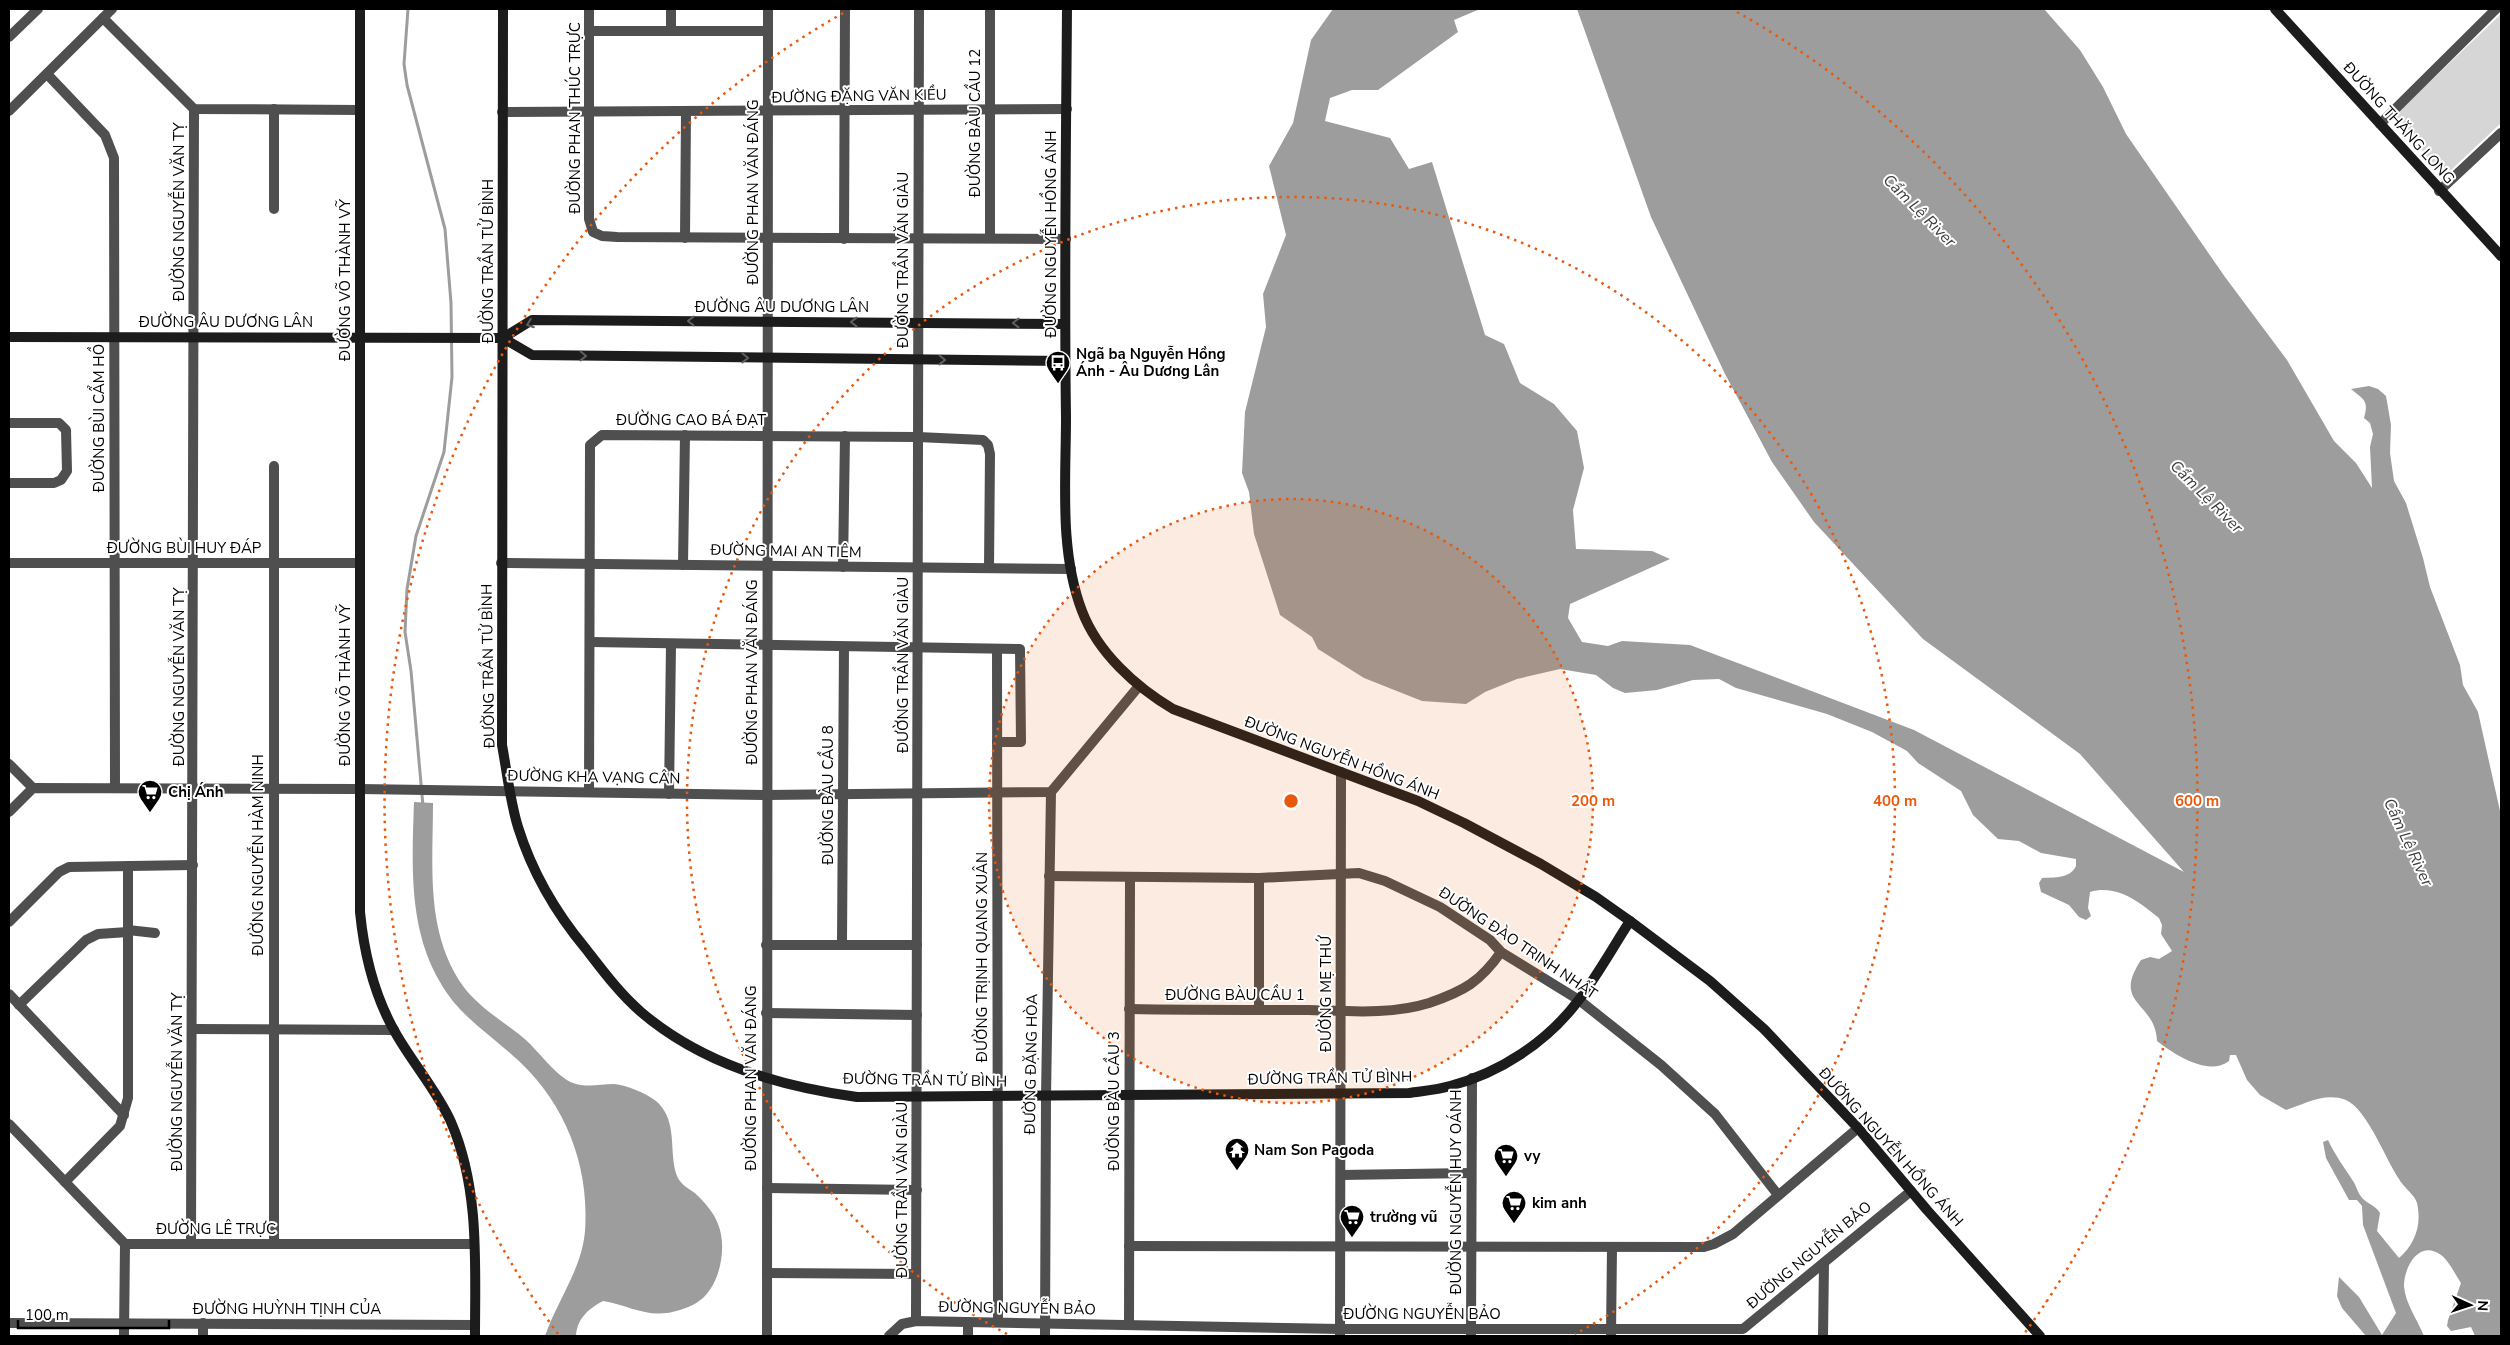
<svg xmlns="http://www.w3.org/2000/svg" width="2510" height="1345" font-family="'Nunito Sans',sans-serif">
<rect width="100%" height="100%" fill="#fff"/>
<polygon fill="#d6d6d6" points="2501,14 2501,123 2449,172 2442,173 2394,120 2394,116"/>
<g fill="#9d9d9d">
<path d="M1333,9h147l-26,11 4,12 -80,58h-26l-22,8 -5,23 65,17 19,31 23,-7 53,173 19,9 16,39 34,21 23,27 7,37 -11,42 3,39 76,2 18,8 -100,45 -2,14 14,24 26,4 14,-5 68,4 53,20 171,65 270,142 -104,-118 -157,-115 -109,-117 -42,-60 -47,-88 -74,-157 -74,-208h467l36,41 23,37 23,47 99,143 62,83 47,81 22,22 16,25 -2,-41 3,-13 -3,-11 -6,-5c5,-18 0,-18 -13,-29l18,-3 9,3 8,7 5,29 -1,28 4,28 12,22 17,55 7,29 30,78 3,20 15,27 22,99 1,525h-26l-4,-9 -20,4 -4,-5 1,-6 13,-37c-6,-9 -12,-22 -20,-28 -22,-16 -37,12 -37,31 1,17 14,35 20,50h-58l-24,-28 -5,-12 2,-19 20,20 23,38 14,-22 -33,-88 -1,-19 -5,-6h-8l-23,-42 -3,-16 5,-2c7,15 16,27 25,41 3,4 4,10 7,14 5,9 15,9 20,18l-3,18 22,27c16,-14 23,-33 18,-55 -2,-8 -14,-16 -18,-24 -13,-19 -32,-70 -53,-79 -21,-8 -41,4 -60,10l-26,-15 -13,-15 -11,-25h-6l-1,6c-21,16 -55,-7 -72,-20 -1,-39 -46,-36 -16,-81l9,-3 9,2 13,-8 -11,-17 1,-9 -3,-7c-20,-16 -42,-34 -69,-26l-2,16 3,8 -5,4 -7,-3 -10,-12 -28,-13 -2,-9 3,-5c12,-1 28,1 34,-12v-7l-35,-6 -22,-12 -21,-2 -25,-24 -12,-24 -43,-28 -11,-12 -35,-19 -45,-18 -91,-26 -17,-9 -26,1 -36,10 -32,3 -12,-5 -17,-13 -36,-6 -43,10 -32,13 -19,12 -44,-3 -58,-23 -46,-29 -6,-12 -32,-22 -26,-81 -5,-42 -7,-19 3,-61 21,-85 -3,-33 23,-59 -17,-69 24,-43 18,-83z"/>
<path d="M414,802l19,1c0,63 -8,129 30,183 17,23 42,36 63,54 13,12 31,37 47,43 14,5 27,1 41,1 13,1 31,9 42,17 23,20 12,51 21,75 4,10 14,13 21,20 8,8 16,17 20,28 9,22 3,57 -15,74 -7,6 -14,9 -23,12 -31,10 -48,-4 -77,-9 -15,8 -26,18 -27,35h-31c12,-35 37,-67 40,-105 5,-68 -22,-133 -74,-177 -26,-23 -54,-41 -71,-72 -32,-54 -28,-119 -26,-180z"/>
</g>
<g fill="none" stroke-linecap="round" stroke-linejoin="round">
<polyline stroke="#9d9d9d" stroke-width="3" points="408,9 404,64 407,85 445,229 451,303 452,377 444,452 416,536 407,589 405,632 411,671 423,806"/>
<g stroke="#4f4f4f" stroke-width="10">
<polyline points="589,9 589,219 593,232 602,236 617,237 1066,239"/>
<polyline points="990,9 990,238"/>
<polyline points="103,18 194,109 360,110"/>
<polyline points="589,31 768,31"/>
<polyline points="671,31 671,9"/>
<polyline points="9,37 38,9"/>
<polyline points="47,74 105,135 114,158 115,788"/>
<polyline points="9,111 112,9"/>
<polyline points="502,112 1067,109"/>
<polyline points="2380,124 2496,9"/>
<polyline points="2439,191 2501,133"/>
<polyline points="274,209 274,109"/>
<polyline points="685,238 686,112"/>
<polyline points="844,239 845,9"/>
<polyline points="9,423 59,423 66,430 67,471 61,480 54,483 9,483"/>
<polyline points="9,563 359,563"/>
<polyline points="501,563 1071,569"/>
<polyline points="683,565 685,435"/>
<polyline points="843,567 845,436"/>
<polyline points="591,642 1020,649 1021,742 997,742"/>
<polyline points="997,649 998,1322"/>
<polyline points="9,764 33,788"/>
<polyline points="589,792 590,451 590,445 602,435 918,437 983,440 988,445 990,454 989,568"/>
<polyline points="669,794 671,644"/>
<polyline points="9,812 33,788 360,789 766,795 1051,792 1139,686"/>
<polyline points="1049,876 1259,878 1359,873 1385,881 1440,907 1490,940 1501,952 1579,1000 1661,1065 1715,1114 1778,1195"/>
<polyline points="1259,878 1259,1010"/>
<polyline points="9,922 59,872 69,867 193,865"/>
<polyline points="128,930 155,933"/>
<polyline points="842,943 844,647"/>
<polyline points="766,945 917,945"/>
<polyline points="9,994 124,1115"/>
<polyline points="19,1005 86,940 98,934 128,932"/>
<path d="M1129,1009c60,1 119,1 179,1 39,1 83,5 121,-7 35,-12 51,-21 72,-51"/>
<polyline points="766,1013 917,1015"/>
<polyline points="193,1029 394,1030"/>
<polyline points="9,1124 125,1244 474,1244"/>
<polyline points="1341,1175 1471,1173"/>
<polyline points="65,1182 120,1126 128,1098 128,866"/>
<polyline points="767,1188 917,1190"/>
<polyline points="191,1244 194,109"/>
<polyline points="274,1244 274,466"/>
<polyline points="1129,1246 1704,1247 1714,1244 1733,1234 1858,1128"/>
<polyline points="767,1273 916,1274"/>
<polyline points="916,1321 919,9"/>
<polyline points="9,1323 475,1325"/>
<polyline points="203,1323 203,1336"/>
<polyline points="1129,1325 1130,877"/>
<polyline points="124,1336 125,1244"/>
<polyline points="767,1336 768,9"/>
<polyline points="889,1336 902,1324 916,1321 1340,1329 1743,1329 1911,1191"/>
<polyline points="968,1336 968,1322"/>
<polyline points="1045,1336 1046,1096 1051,792"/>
<polyline points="1340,1336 1341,772"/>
<polyline points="1471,1336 1472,1078"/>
<polyline points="1611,1336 1612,1247"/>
<polyline points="1823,1336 1824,1263"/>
</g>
<g stroke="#1c1c1c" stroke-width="10">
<path d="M360,9v903c4,41 14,83 35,120 16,29 43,60 56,90 29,67 24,143 24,214"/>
<path d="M503,9l-1,736c5,27 8,56 16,82 14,45 38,86 68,122 17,22 34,45 55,63 61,52 138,74 216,85l552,-4c13,-2 28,-3 41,-7 50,-13 97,-44 128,-85 19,-25 35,-54 52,-80"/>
<path d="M1067,9c-1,136 -3,272 -1,408 0,63 -7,134 16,194 16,42 54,76 91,98l245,92 46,22 77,41 55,33 34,24 80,60 54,48 94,99 69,82 113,126"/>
<polyline points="2275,9 2501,256"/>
<polyline points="9,337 503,338 532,355 1065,361"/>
<polyline points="503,338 532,320 1065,324"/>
</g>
</g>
<defs><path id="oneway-chevron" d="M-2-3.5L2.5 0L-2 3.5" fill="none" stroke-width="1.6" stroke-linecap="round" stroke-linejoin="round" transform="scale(1.25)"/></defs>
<g stroke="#606060">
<use href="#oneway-chevron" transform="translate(691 321) rotate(-180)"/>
<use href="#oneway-chevron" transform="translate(854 322) rotate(-180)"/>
<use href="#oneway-chevron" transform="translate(1016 323) rotate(-180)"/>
<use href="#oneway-chevron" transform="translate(530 324) rotate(159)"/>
<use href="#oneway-chevron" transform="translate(583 356) rotate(1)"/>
<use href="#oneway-chevron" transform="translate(745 358) rotate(1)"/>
<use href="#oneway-chevron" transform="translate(942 360) rotate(1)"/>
</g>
<circle cx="1291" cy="801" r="302" fill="#e8590c" fill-opacity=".12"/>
<g fill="none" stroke="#e8590c" stroke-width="2.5" stroke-dasharray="2.5 5">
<circle cx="1291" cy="801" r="302"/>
<path d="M1007 1334A604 604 0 1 1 1575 1334"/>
<path d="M558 1334A906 906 0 0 1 845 12M1737 12A906 906 0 0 1 2024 1334"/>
</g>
<defs>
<symbol id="bus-pin" viewBox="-11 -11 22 30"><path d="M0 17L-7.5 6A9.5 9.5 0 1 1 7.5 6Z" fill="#000" stroke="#fff"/><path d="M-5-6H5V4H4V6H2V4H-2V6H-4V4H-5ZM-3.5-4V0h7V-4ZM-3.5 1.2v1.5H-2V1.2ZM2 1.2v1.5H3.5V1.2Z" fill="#fff"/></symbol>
<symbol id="supermarket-pin" viewBox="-11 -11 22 30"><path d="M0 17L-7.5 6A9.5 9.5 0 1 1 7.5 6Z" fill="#000" stroke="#fff"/><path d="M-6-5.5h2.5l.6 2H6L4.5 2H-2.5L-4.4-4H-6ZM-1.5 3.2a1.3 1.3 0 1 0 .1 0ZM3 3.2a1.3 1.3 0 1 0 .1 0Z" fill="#fff"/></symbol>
<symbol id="temple-pin" viewBox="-11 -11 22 30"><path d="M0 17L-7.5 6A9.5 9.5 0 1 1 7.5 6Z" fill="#000" stroke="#fff"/><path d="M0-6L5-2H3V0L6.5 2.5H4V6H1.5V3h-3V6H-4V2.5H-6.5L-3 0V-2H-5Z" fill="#fff"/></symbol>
</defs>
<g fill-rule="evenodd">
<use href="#bus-pin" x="1044" y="349" width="28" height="38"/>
<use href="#supermarket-pin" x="136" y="778" width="28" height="38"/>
<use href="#temple-pin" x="1223" y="1136" width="28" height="38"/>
<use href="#supermarket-pin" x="1492" y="1142" width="28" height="38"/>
<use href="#supermarket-pin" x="1500" y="1189" width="28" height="38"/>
<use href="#supermarket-pin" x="1338" y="1203" width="28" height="38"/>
</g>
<g text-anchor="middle" stroke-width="4" stroke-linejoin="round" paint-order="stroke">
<g font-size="15" fill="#000" stroke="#fff">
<text transform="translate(859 96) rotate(-1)" y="5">ĐƯỜNG ĐẶNG VĂN KIỀU</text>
<text transform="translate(575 118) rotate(-90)" y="5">ĐƯỜNG PHAN THÚC TRỰC</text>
<text transform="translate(975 123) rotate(-90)" y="5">ĐƯỜNG BÀU CẦU 12</text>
<text transform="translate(2399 123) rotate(48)" y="5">ĐƯỜNG THĂNG LONG</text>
<text transform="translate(753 192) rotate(-90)" y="5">ĐƯỜNG PHAN VĂN ĐÁNG</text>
<text transform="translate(179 212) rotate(-90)" y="5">ĐƯỜNG NGUYỄN VĂN TỴ</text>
<text transform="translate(1051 234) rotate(-90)" y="5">ĐƯỜNG NGUYỄN HỒNG ÁNH</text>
<text transform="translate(903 260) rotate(-90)" y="5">ĐƯỜNG TRẦN VĂN GIÀU</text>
<text transform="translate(488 261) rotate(-90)" y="5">ĐƯỜNG TRẦN TỬ BÌNH</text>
<text transform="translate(345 280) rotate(-90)" y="5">ĐƯỜNG VÕ THÀNH VỸ</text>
<text x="782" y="312">ĐƯỜNG ÂU DƯƠNG LÂN</text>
<text x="226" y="327">ĐƯỜNG ÂU DƯƠNG LÂN</text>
<text transform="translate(99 418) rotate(-90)" y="5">ĐƯỜNG BÙI CẨM HỒ</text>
<text x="691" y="425">ĐƯỜNG CAO BÁ ĐẠT</text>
<text x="184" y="553">ĐƯỜNG BÙI HUY ĐÁP</text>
<text transform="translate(786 551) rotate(1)" y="5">ĐƯỜNG MAI AN TIÊM</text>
<text transform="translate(903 665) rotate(-90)" y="5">ĐƯỜNG TRẦN VĂN GIÀU</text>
<text transform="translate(488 666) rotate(-91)" y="5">ĐƯỜNG TRẦN TỬ BÌNH</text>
<text transform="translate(752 672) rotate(-90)" y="5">ĐƯỜNG PHAN VĂN ĐÁNG</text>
<text transform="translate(179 677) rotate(-90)" y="5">ĐƯỜNG NGUYỄN VĂN TỴ</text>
<text transform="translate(345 685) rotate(-90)" y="5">ĐƯỜNG VÕ THÀNH VỸ</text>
<text transform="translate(1342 758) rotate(21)" y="5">ĐƯỜNG NGUYỄN HỒNG ÁNH</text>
<text transform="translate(594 777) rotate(1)" y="5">ĐƯỜNG KHA VẠNG CÂN</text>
<text transform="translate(828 795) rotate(-90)" y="5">ĐƯỜNG BÀU CẦU 8</text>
<text transform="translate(258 855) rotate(-90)" y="5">ĐƯỜNG NGUYỄN HÀM NINH</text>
<text transform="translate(1518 943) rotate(34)" y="5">ĐƯỜNG ĐÀO TRINH NHẤT</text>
<text transform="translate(982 957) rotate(-90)" y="5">ĐƯỜNG TRỊNH QUANG XUÂN</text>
<text transform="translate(1326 994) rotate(-90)" y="5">ĐƯỜNG MẸ THỨ</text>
<text x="1235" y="1000">ĐƯỜNG BÀU CẦU 1</text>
<text transform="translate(1031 1064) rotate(-89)" y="5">ĐƯỜNG ĐẶNG HÒA</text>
<text transform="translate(751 1078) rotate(-90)" y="5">ĐƯỜNG PHAN VĂN ĐÁNG</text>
<text transform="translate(1330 1078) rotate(-1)" y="5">ĐƯỜNG TRẦN TỬ BÌNH</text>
<text transform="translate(925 1080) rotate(1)" y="5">ĐƯỜNG TRẦN TỬ BÌNH</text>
<text transform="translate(177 1082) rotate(-90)" y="5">ĐƯỜNG NGUYỄN VĂN TỴ</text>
<text transform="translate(1114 1101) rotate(-90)" y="5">ĐƯỜNG BÀU CẦU 3</text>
<text transform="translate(1891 1147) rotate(48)" y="5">ĐƯỜNG NGUYỄN HỒNG ÁNH</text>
<text transform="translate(902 1190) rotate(-90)" y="5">ĐƯỜNG TRẦN VĂN GIÀU</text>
<text transform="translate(1456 1192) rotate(-90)" y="5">ĐƯỜNG NGUYỄN HUY OÁNH</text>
<text x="216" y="1234">ĐƯỜNG LÊ TRỰC</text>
<text transform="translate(1809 1255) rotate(-40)" y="5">ĐƯỜNG NGUYỄN BẢO</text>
<text transform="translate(1017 1308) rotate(1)" y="5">ĐƯỜNG NGUYỄN BẢO</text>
<text x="287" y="1314">ĐƯỜNG HUỲNH TỊNH CỦA</text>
<text x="1422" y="1319">ĐƯỜNG NGUYỄN BẢO</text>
</g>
<g font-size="15" font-weight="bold" fill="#000" stroke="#fff" text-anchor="start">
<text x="1076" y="359">Ngã ba Nguyễn Hồng<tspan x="1076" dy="17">Ánh - Âu Dương Lân</tspan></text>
<text x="168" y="797">Chị Ánh</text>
<text x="1254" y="1155">Nam Son Pagoda</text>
<text x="1524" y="1161">vy</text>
<text x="1532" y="1208">kim anh</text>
<text x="1370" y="1222">trường vũ</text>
</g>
<g font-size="16" font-style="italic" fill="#3e3e3e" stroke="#fff">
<text transform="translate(1920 210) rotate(45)" y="6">Cẩm Lệ River</text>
<text transform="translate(2207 496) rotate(45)" y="6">Cẩm Lệ River</text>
<text transform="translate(2409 842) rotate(65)" y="6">Cẩm Lệ River</text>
</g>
</g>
<circle cx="1291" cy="801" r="8" fill="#e8590c" stroke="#fff" stroke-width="2.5"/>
<g font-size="15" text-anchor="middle" font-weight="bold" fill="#e8590c" stroke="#fff" stroke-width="4" stroke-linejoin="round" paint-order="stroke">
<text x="1593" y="806">200 m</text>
<text x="1895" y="806">400 m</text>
<text x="2197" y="806">600 m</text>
</g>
<rect width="2510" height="1345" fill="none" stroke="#000000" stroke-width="20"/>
<g transform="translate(2470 1305) rotate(93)" stroke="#ffffff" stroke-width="4" paint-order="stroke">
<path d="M0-4L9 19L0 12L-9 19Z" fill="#000000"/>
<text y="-8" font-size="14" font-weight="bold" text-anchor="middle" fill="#000000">N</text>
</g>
<path d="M18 1320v8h151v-8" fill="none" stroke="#000000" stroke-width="2.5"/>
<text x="25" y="1320" font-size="15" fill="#000000" stroke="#ffffff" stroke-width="4" paint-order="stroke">100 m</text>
</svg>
